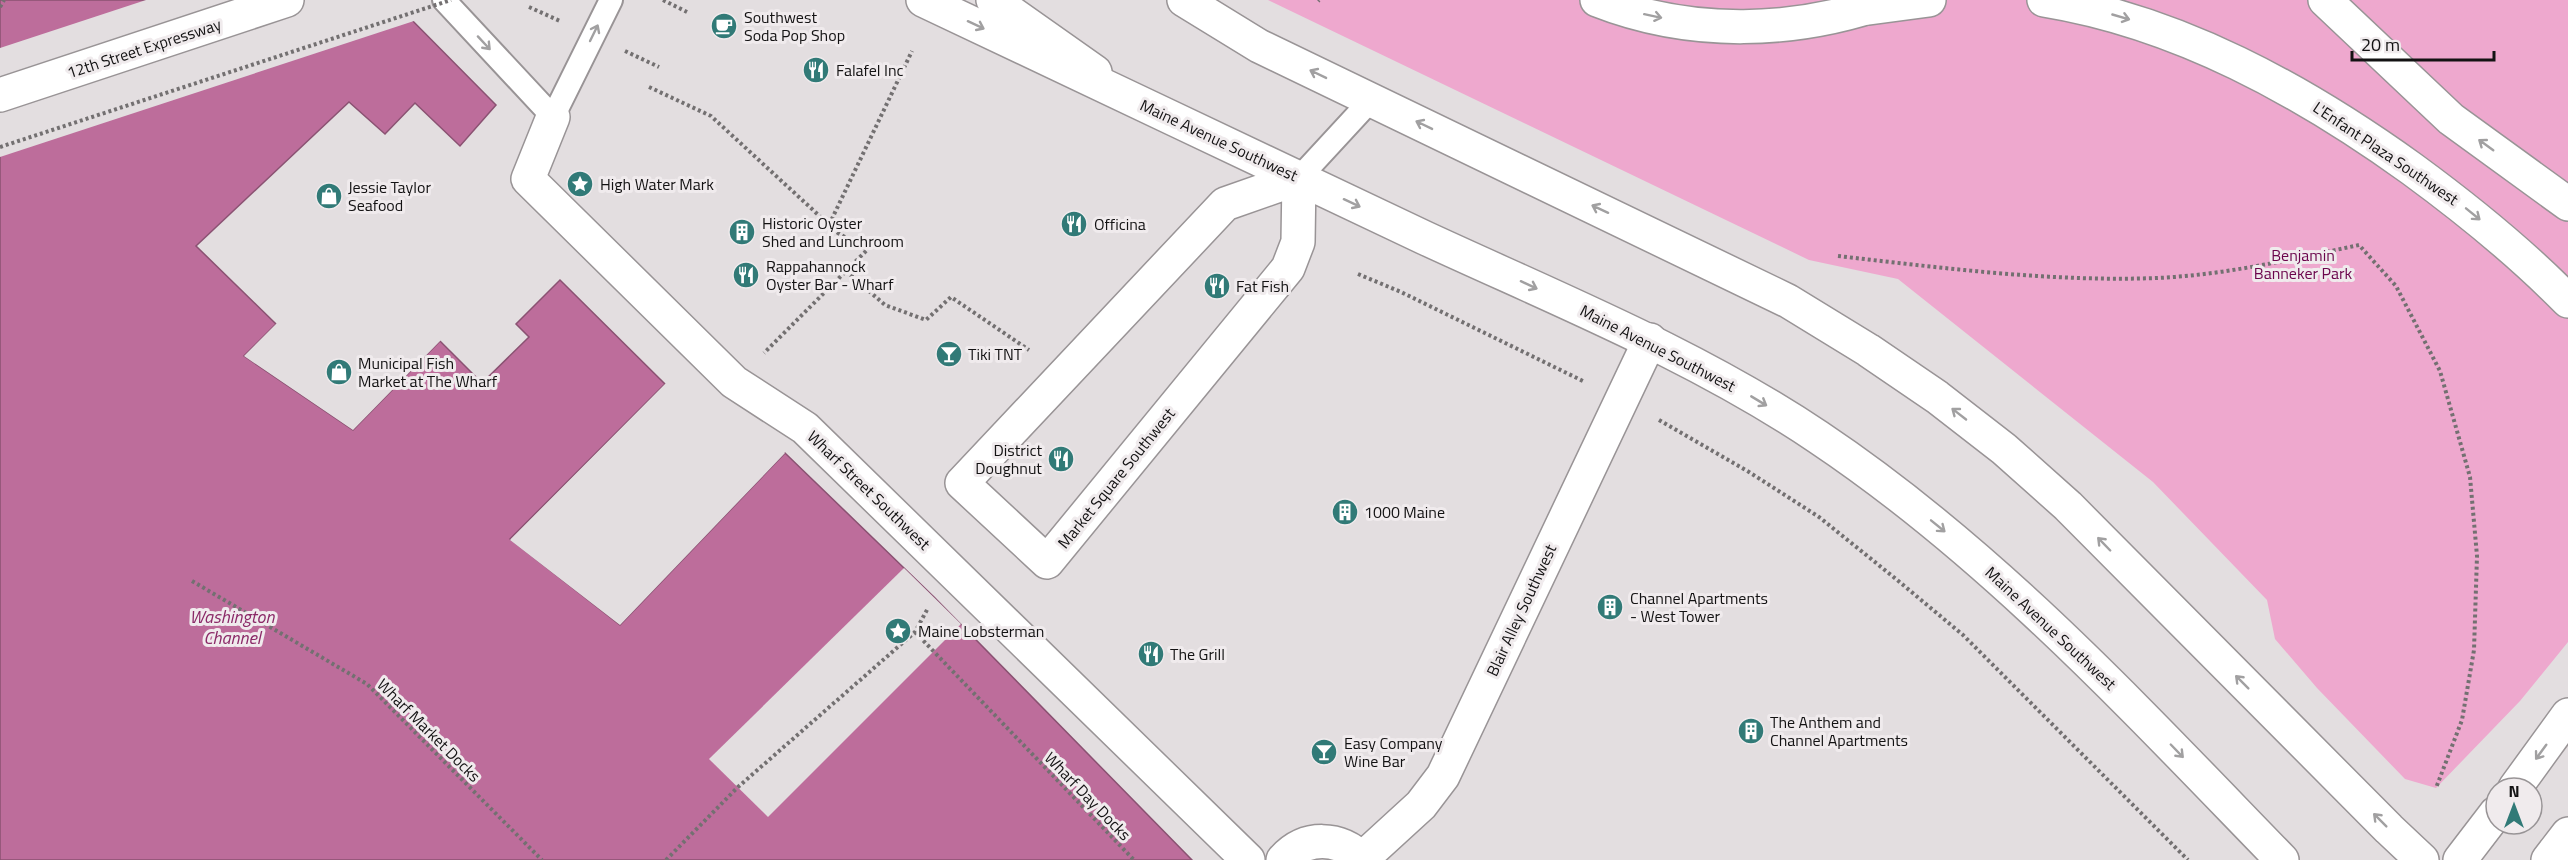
<svg xmlns="http://www.w3.org/2000/svg" width="2568" height="860" font-family="'Titillium Web',sans-serif">
<rect width="100%" height="100%" fill="#e3dee0"/>
<polygon fill="#eea8ce" points="1268,0 2568,0 2568,642 2520,701 2436,788 2405,779 2317,688 2275,639 2267,600 2153,482 1898,279 1809,260"/>
<polygon fill="#bd6d9b" stroke="#8a5272" stroke-width="1.5" points="0,0 392,0 496,105 460,146 415,103 385,134 349,102 196,246 276,324 244,356 353,430 440,341 482,383 529,337 516,324 560,280 665,384 510,539 620,625 785,453 934,597 1192,860 0,860"/>
<g fill="#e3dee0">
<polygon points="146,0 397,0 417,20 0,157 0,48"/>
<polygon points="278,322 278,326 248,356 352,426 438,339 442,339 353,430 244,356"/>
<polygon points="667,382 667,386 514,539 619,621 783,451 785,453 620,625 510,540"/>
<polygon points="904,568 961,624 768,817 709,759"/>
</g>
<g fill="none" stroke-linecap="round" stroke-linejoin="round">
<defs>
<g id="service">
<polyline points="444,0 553,117 611,0"/>
<polyline points="1299,178 1371,100"/>
</g>
<polyline id="pedestrian" points="553,117 528,179 734,382 805,428 1248,860"/>
<g id="minor">
<polygon points="1299,178 1298,242 1288,268 1047,562 962,483 1225,204"/>
<polyline points="1362,859 1421,805 1443,776 1650,340"/>
<path d="M1283,860c22,-25 57,-24 80,0"/>
</g>
<g id="tertiary">
<path d="M1597,0c94,37 199,34 293,0"/>
<path d="M2044,0c135,22 258,90 368,169 56,41 108,83 156,132"/>
<polyline points="2325,0 2451,119 2568,204"/>
<polyline points="1869,8 1929,0"/>
</g>
<g id="secondary">
<polyline points="993,0 1095,72"/>
<polyline points="2515,788 2568,715"/>
<polyline points="2460,860 2496,813"/>
<polyline points="2548,860 2568,834"/>
</g>
<g id="primary">
<path d="M923,0c167,79 335,159 502,238 134,62 271,117 393,199 175,117 318,273 464,423"/>
<polyline points="1184,0 1259,46 1788,301 1868,350 1937,397 2004,449 2068,506 2389,829 2422,860"/>
</g>
<polyline id="motorway" points="0,95 287,0"/>
</defs>
<use href="#service" stroke="#999496" stroke-width="26"/>
<use href="#pedestrian" stroke="#999496" stroke-width="36"/>
<use href="#minor" stroke="#999496" stroke-width="36"/>
<use href="#tertiary" stroke="#999496" stroke-width="36"/>
<use href="#secondary" stroke="#999496" stroke-width="36"/>
<use href="#primary" stroke="#999496" stroke-width="36"/>
<use href="#motorway" stroke="#999496" stroke-width="36"/>
<g stroke="#737071" stroke-width="4" stroke-dasharray="3 3" stroke-linecap="butt">
<polyline points="663,0 687,12"/>
<polyline points="1318,1 1319,0"/>
<polyline points="0,7 4,0"/>
<polyline points="529,7 560,21"/>
<polyline points="625,51 659,67"/>
<polyline points="649,87 711,116 838,233 867,250 764,353"/>
<polyline points="829,225 912,51"/>
<path d="M1838,256c105,12 212,26 319,22 68,-3 136,-19 202,-33l37,41 44,85 30,106 7,79 -3,94 -12,70 -26,68"/>
<polyline points="846,271 885,305 926,320 951,297 1029,350"/>
<polyline points="1358,274 1401,292 1585,382"/>
<polyline points="1659,420 1749,472 1819,517 1896,579 1963,635 2188,860"/>
<polyline points="192,581 367,684 542,860"/>
<polyline points="915,632 1134,860"/>
<polyline points="666,860 738,787 915,632 928,608"/>
</g>
<use href="#service" stroke="#fff" stroke-width="22"/>
<use href="#pedestrian" stroke="#fff" stroke-width="33"/>
<use href="#minor" stroke="#fff" stroke-width="33"/>
<use href="#tertiary" stroke="#fff" stroke-width="33"/>
<use href="#secondary" stroke="#fff" stroke-width="33"/>
<use href="#primary" stroke="#fff" stroke-width="33"/>
<use href="#motorway" stroke="#fff" stroke-width="33"/>
<polyline stroke="#737071" stroke-width="4" stroke-dasharray="3 3" stroke-linecap="butt" points="0,147 451,0"/>
</g>
<defs><path id="oneway-shaft" d="M-6 0H5M1.5-3L5.5 0L1.5 3" fill="none" stroke-width="1.6" stroke-linecap="round" stroke-linejoin="round" transform="scale(1.5)"/></defs>
<g stroke="#a1a0a1">
<use href="#oneway-shaft" transform="translate(1653 16) rotate(12)"/>
<use href="#oneway-shaft" transform="translate(2121 17) rotate(16)"/>
<use href="#oneway-shaft" transform="translate(976 25) rotate(25)"/>
<use href="#oneway-shaft" transform="translate(594 33) rotate(-64)"/>
<use href="#oneway-shaft" transform="translate(484 43) rotate(47)"/>
<use href="#oneway-shaft" transform="translate(1318 74) rotate(-154)"/>
<use href="#oneway-shaft" transform="translate(1424 125) rotate(-154)"/>
<use href="#oneway-shaft" transform="translate(2486 145) rotate(-144)"/>
<use href="#oneway-shaft" transform="translate(1352 203) rotate(25)"/>
<use href="#oneway-shaft" transform="translate(1600 209) rotate(-155)"/>
<use href="#oneway-shaft" transform="translate(2473 214) rotate(39)"/>
<use href="#oneway-shaft" transform="translate(1529 285) rotate(25)"/>
<use href="#oneway-shaft" transform="translate(1759 401) rotate(31)"/>
<use href="#oneway-shaft" transform="translate(1959 414) rotate(-142)"/>
<use href="#oneway-shaft" transform="translate(1938 526) rotate(39)"/>
<use href="#oneway-shaft" transform="translate(2104 544) rotate(-134)"/>
<use href="#oneway-shaft" transform="translate(2242 682) rotate(-135)"/>
<use href="#oneway-shaft" transform="translate(2177 751) rotate(46)"/>
<use href="#oneway-shaft" transform="translate(2541 752) rotate(126)"/>
<use href="#oneway-shaft" transform="translate(2380 820) rotate(-135)"/>
</g>
<defs>
<symbol id="cafe-disc" viewBox="-11 -11 22 22"><circle r="9.5" fill="#317a77" stroke="#f0ebed"/><path d="M-5.5-4.5H6V0H3Q3 3.5 0 3.5H-2.5Q-5.5 3.5-5.5 0ZM3-3.2v2h1.7v-2ZM-6 4.5H4V6H-6Z" fill="#fff"/></symbol>
<symbol id="restaurant-disc" viewBox="-11 -11 22 22"><circle r="9.5" fill="#317a77" stroke="#f0ebed"/><path d="M-5-6h1v4h1v-4h1v4h1v-4h1v5L-1.5 .5V6h-2V.5L-5-1ZM5-6V6H3V1.5H1.5Q1.5-4 5-6Z" fill="#fff"/></symbol>
<symbol id="sight-disc" viewBox="-11 -11 22 22"><circle r="9.5" fill="#317a77" stroke="#f0ebed"/><path d="M0-6L1.8-2.2L6-1.7L2.9 1.2L3.7 5.4L0 3.3L-3.7 5.4L-2.9 1.2L-6-1.7L-1.8-2.2Z" fill="#fff"/></symbol>
<symbol id="shop-disc" viewBox="-11 -11 22 22"><circle r="9.5" fill="#317a77" stroke="#f0ebed"/><path d="M-5-2.5h2.3a2.7 3.5 0 0 1 5.4 0H5L5.5 6h-11ZM-1.5-2.5h3a1.5 2.3 0 0 0-3 0Z" fill="#fff"/></symbol>
<symbol id="building-disc" viewBox="-11 -11 22 22"><circle r="9.5" fill="#317a77" stroke="#f0ebed"/><path d="M-4-6H4V6H1V3H-1V6H-4ZM-2.5-4.3h1.7v1.8h-1.7ZM.8-4.3h1.7v1.8H.8ZM-2.5-1h1.7V.8h-1.7ZM.8-1h1.7V.8H.8Z" fill="#fff"/></symbol>
<symbol id="bar-disc" viewBox="-11 -11 22 22"><circle r="9.5" fill="#317a77" stroke="#f0ebed"/><path d="M-6-5H6L.8 .8V4.5H3.5V6h-7V4.5H-.8V.8Z" fill="#fff"/></symbol>
</defs>
<g fill-rule="evenodd">
<use href="#cafe-disc" x="709" y="11" width="30" height="30"/>
<use href="#restaurant-disc" x="801" y="55" width="30" height="30"/>
<use href="#sight-disc" x="565" y="169" width="30" height="30"/>
<use href="#shop-disc" x="314" y="181" width="30" height="30"/>
<use href="#restaurant-disc" x="1059" y="209" width="30" height="30"/>
<use href="#building-disc" x="727" y="217" width="30" height="30"/>
<use href="#restaurant-disc" x="731" y="260" width="30" height="30"/>
<use href="#restaurant-disc" x="1202" y="271" width="30" height="30"/>
<use href="#bar-disc" x="934" y="339" width="30" height="30"/>
<use href="#shop-disc" x="324" y="357" width="30" height="30"/>
<use href="#restaurant-disc" x="1046" y="444" width="30" height="30"/>
<use href="#building-disc" x="1330" y="497" width="30" height="30"/>
<use href="#building-disc" x="1595" y="592" width="30" height="30"/>
<use href="#sight-disc" x="883" y="616" width="30" height="30"/>
<use href="#restaurant-disc" x="1136" y="639" width="30" height="30"/>
<use href="#building-disc" x="1736" y="716" width="30" height="30"/>
<use href="#bar-disc" x="1309" y="737" width="30" height="30"/>
</g>
<g text-anchor="middle" stroke-width="6" stroke-linejoin="round" paint-order="stroke">
<g font-size="16" fill="#131213" stroke="#f0ebed" text-anchor="start">
<text x="744" y="23">Southwest<tspan x="744" dy="18">Soda Pop Shop</tspan></text>
<text x="836" y="76">Falafel Inc</text>
<text x="600" y="190">High Water Mark</text>
<text x="348" y="193">Jessie Taylor<tspan x="348" dy="18">Seafood</tspan></text>
<text x="762" y="229">Historic Oyster<tspan x="762" dy="18">Shed and Lunchroom</tspan></text>
<text x="1094" y="230">Officina</text>
<text x="766" y="272">Rappahannock<tspan x="766" dy="18">Oyster Bar - Wharf</tspan></text>
<text x="1236" y="292">Fat Fish</text>
<text x="968" y="360">Tiki TNT</text>
<text x="358" y="369">Municipal Fish<tspan x="358" dy="18">Market at The Wharf</tspan></text>
<text x="1042" y="456" text-anchor="end">District<tspan x="1042" dy="18">Doughnut</tspan></text>
<text x="1364" y="518">1000 Maine</text>
<text x="1630" y="604">Channel Apartments<tspan x="1630" dy="18">- West Tower</tspan></text>
<text x="918" y="637">Maine Lobsterman</text>
<text x="1170" y="660">The Grill</text>
<text x="1770" y="728">The Anthem and<tspan x="1770" dy="18">Channel Apartments</tspan></text>
<text x="1344" y="749">Easy Company<tspan x="1344" dy="18">Wine Bar</tspan></text>
</g>
<g font-size="16" fill="#131213" stroke="#f0ebed">
<text transform="translate(144 48) rotate(-18)" y="6">12th Street Expressway</text>
<text transform="translate(1219 140) rotate(25)" y="6">Maine Avenue Southwest</text>
<text transform="translate(2386 153) rotate(34)" y="6">L'Enfant Plaza Southwest</text>
<text transform="translate(1658 348) rotate(27)" y="6">Maine Avenue Southwest</text>
<text transform="translate(1116 478) rotate(-51)" y="6">Market Square Southwest</text>
<text transform="translate(869 490) rotate(44)" y="6">Wharf Street Southwest</text>
<text transform="translate(1521 610) rotate(-65)" y="6">Blair Alley Southwest</text>
<text transform="translate(2051 628) rotate(43)" y="6">Maine Avenue Southwest</text>
<text transform="translate(429 730) rotate(45)" y="6">Wharf Market Docks</text>
<text transform="translate(1088 796) rotate(46)" y="6">Wharf Day Docks</text>
</g>
<g font-size="16" fill="#6b054c" stroke="#f0ebed">
<text x="2303" y="261">Benjamin<tspan x="2303" dy="18">Banneker Park</tspan></text>
</g>
<g font-size="18" font-style="italic" fill="#8b2a68" stroke="#f0ebed">
<text x="232" y="623">Washington<tspan x="232" dy="21">Channel</tspan></text>
</g>
</g>
<g transform="translate(2514 806)"><circle r="28" fill="#f0ebed" stroke="#989496" stroke-width="1.5"/>
<path d="M0-4.5L10 22L0 15L-10 22Z" fill="#317a77"/>
<text y="-9" font-size="16" font-weight="bold" text-anchor="middle" fill="#131213">N</text>
</g>
<path d="M2352 51v9h142v-9" fill="none" stroke="#131213" stroke-width="3"/>
<text x="2361" y="51" font-size="18" fill="#131213" stroke="#f0ebed" stroke-width="4.5" paint-order="stroke">20 m</text>
</svg>
